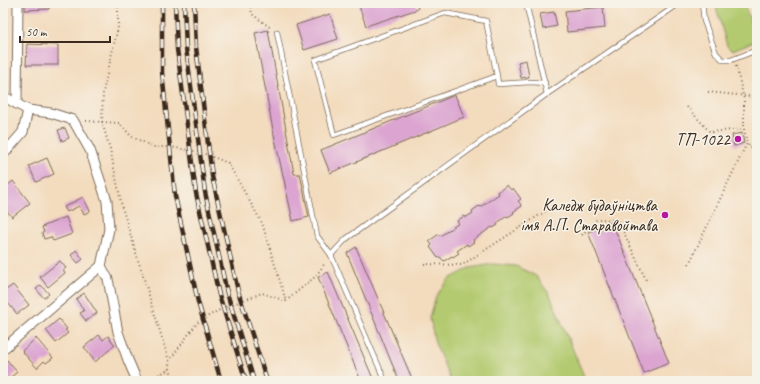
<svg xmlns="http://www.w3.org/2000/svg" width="760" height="384" font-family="Caveat,sans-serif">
<rect width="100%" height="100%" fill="#f7f3e8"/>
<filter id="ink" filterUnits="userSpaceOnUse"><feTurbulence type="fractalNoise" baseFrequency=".025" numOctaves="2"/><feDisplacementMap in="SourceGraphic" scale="8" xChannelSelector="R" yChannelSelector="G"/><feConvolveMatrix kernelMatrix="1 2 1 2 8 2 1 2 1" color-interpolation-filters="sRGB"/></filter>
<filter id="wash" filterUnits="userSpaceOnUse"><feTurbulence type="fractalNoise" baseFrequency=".012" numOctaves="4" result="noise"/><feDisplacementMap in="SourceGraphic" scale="16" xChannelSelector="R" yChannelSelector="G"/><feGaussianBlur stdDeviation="0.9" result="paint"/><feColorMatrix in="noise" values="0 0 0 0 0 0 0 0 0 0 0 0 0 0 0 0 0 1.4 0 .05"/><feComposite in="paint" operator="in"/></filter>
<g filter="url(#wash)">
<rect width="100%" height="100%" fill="#f3dbbd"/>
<g fill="#b3ca6f" stroke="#777a46">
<polygon points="715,3 744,3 756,38 755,41 733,50 730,49 727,46"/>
<polygon points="492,264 516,266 536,276 550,295 586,381 451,381 435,343 430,318 436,296 449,279 470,268"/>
</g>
<g id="blocks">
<g fill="#dca5d1">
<polygon points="25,3 49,3 49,9 25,10"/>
<polygon points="294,3 311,3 295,8"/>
<polygon points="358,3 416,3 418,9 366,26"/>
<polygon points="626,3 638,3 630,9"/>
<polygon points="603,7 605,28 567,32 565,11"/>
<polygon points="554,12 557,26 543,29 540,14"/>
<polygon points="330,14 338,39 304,50 296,25"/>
<polygon points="268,30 294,174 300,174 309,217 293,221 273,130 255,33"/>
<polygon points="27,44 58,45 58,65 26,65"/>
<polygon points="526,60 529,77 521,78 518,62"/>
<polygon points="455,95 464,117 330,173 321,150"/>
<polygon points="65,128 69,138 62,141 58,130"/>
<polygon points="742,133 744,143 734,146 732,135"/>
<polygon points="47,158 54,174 36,182 29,166"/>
<polygon points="13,181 30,203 12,217 3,206 3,189"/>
<polygon points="507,185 511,190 513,188 521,199 518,201 522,206 513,212 514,213 508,217 507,216 497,223 498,225 493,228 492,227 473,240 474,242 468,246 467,244 457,251 459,253 453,257 452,256 444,261 440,257 438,258 430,247 432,245 429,241 439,234 440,236 459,223 457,221 464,216 465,218 473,213 472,211 479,206 480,207 499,194 498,192"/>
<polygon points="83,197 90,211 84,214 79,206 67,212 64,207"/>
<polygon points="66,217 72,234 53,241 51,237 44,239 42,233 44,232 42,227"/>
<polygon points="612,222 669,363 644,373 588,232"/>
<polygon points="356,247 413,381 399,381 347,253"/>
<polygon points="76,250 83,259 78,263 71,255"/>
<polygon points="60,261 66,268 63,270 65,273 48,287 40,277"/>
<polygon points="328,272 374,381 361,381 318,277"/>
<polygon points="13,285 29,305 17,314 3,297 3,292"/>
<polygon points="41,285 49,294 44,298 36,289"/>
<polygon points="84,293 97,313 86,321 80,313 84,311 76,299"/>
<polygon points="59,319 67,329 65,330 68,333 56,343 46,330"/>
<polygon points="99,335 103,340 108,336 115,345 95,362 84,347"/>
<polygon points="36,338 53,358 46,363 44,361 37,368 22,351"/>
<polygon points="7,360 17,372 11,377 15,381 3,381 3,369 6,367 3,363"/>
</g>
</g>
</g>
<g filter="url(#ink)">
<use href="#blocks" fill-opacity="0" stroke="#7b6856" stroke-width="1"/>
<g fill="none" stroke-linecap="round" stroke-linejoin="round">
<defs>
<g id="service">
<polyline points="526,3 547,94"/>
<polyline points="702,3 704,21 716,53 723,60 731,60 757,50"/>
<polyline points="277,32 317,236 331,255 385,381"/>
<polyline points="497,76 334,135 315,60 445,13 486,21 497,76 498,84 531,82 545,83"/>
<polyline points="331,255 346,239 547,94 680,3"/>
</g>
<g id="minor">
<polyline points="3,96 17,104"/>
<polyline points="28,110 51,113 73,120 90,150 107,201 109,229 101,266 108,279 118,332 128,360 137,381"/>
<polyline points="3,155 23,132 28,110 17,104 18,3"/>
<polyline points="3,349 101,266"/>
</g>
</defs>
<use href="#service" stroke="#7b6856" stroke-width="6"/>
<use href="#minor" stroke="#7b6856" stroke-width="11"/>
<g stroke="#7b6856" stroke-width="2" stroke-dasharray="1 3" stroke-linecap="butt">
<polyline points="118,3 118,27 103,92 102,122 110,149 122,207 169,361 170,369 174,381"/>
<polyline points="250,3 252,14 271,28"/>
<polyline points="736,66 744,99 744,129 747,143 757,154"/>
<polyline points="708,92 757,97"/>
<polyline points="687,107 710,132 744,129"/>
<polyline points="86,121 119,123 131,136 153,147 170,147 200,152 228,163 262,223 286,301"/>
<polyline points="582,235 597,219 618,220 647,282"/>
<polyline points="424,264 462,265 552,207"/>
<polyline points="689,264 747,143"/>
<polyline points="169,361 197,323 203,319 223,308 262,293 286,301 316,276 325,263"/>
<polyline points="148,380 170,369"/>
</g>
<use href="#service" stroke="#fff" stroke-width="4.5"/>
<use href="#minor" stroke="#fff" stroke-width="9"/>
<defs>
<g id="rail">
<polyline points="162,3 162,72 175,196 198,302 221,381"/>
<polyline points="175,3 177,49 196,193 219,295 246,381"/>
<polyline points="184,3 186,48 205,192 227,293 254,381"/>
<polyline points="194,3 196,47 212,176 238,291 267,381"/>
</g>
</defs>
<use href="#rail" stroke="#3b2a1e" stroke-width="4.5"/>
<use href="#rail" stroke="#f7f3e8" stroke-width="3" stroke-dasharray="9" stroke-linecap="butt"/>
</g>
</g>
<g fill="#b5179e" stroke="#f7f3e8" stroke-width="1.5">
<circle cx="738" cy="139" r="4"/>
<circle cx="665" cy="215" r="4"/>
</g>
<g text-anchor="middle" stroke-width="3" stroke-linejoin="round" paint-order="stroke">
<g font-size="17" fill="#3b2a1e" stroke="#f7f3e8" text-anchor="end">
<text x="730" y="145">ТП-1022</text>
<text x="657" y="211">Каледж будаўніцтва<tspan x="657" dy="20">імя А.П. Старавойтава</tspan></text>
</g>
</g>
<rect width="760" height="384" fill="none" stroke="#f7f3e8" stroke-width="16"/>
<path d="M20 36v6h90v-6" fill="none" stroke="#3b2a1e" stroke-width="2"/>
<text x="26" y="36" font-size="12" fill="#3b2a1e" stroke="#f7f3e8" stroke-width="3" paint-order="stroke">50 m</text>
</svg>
